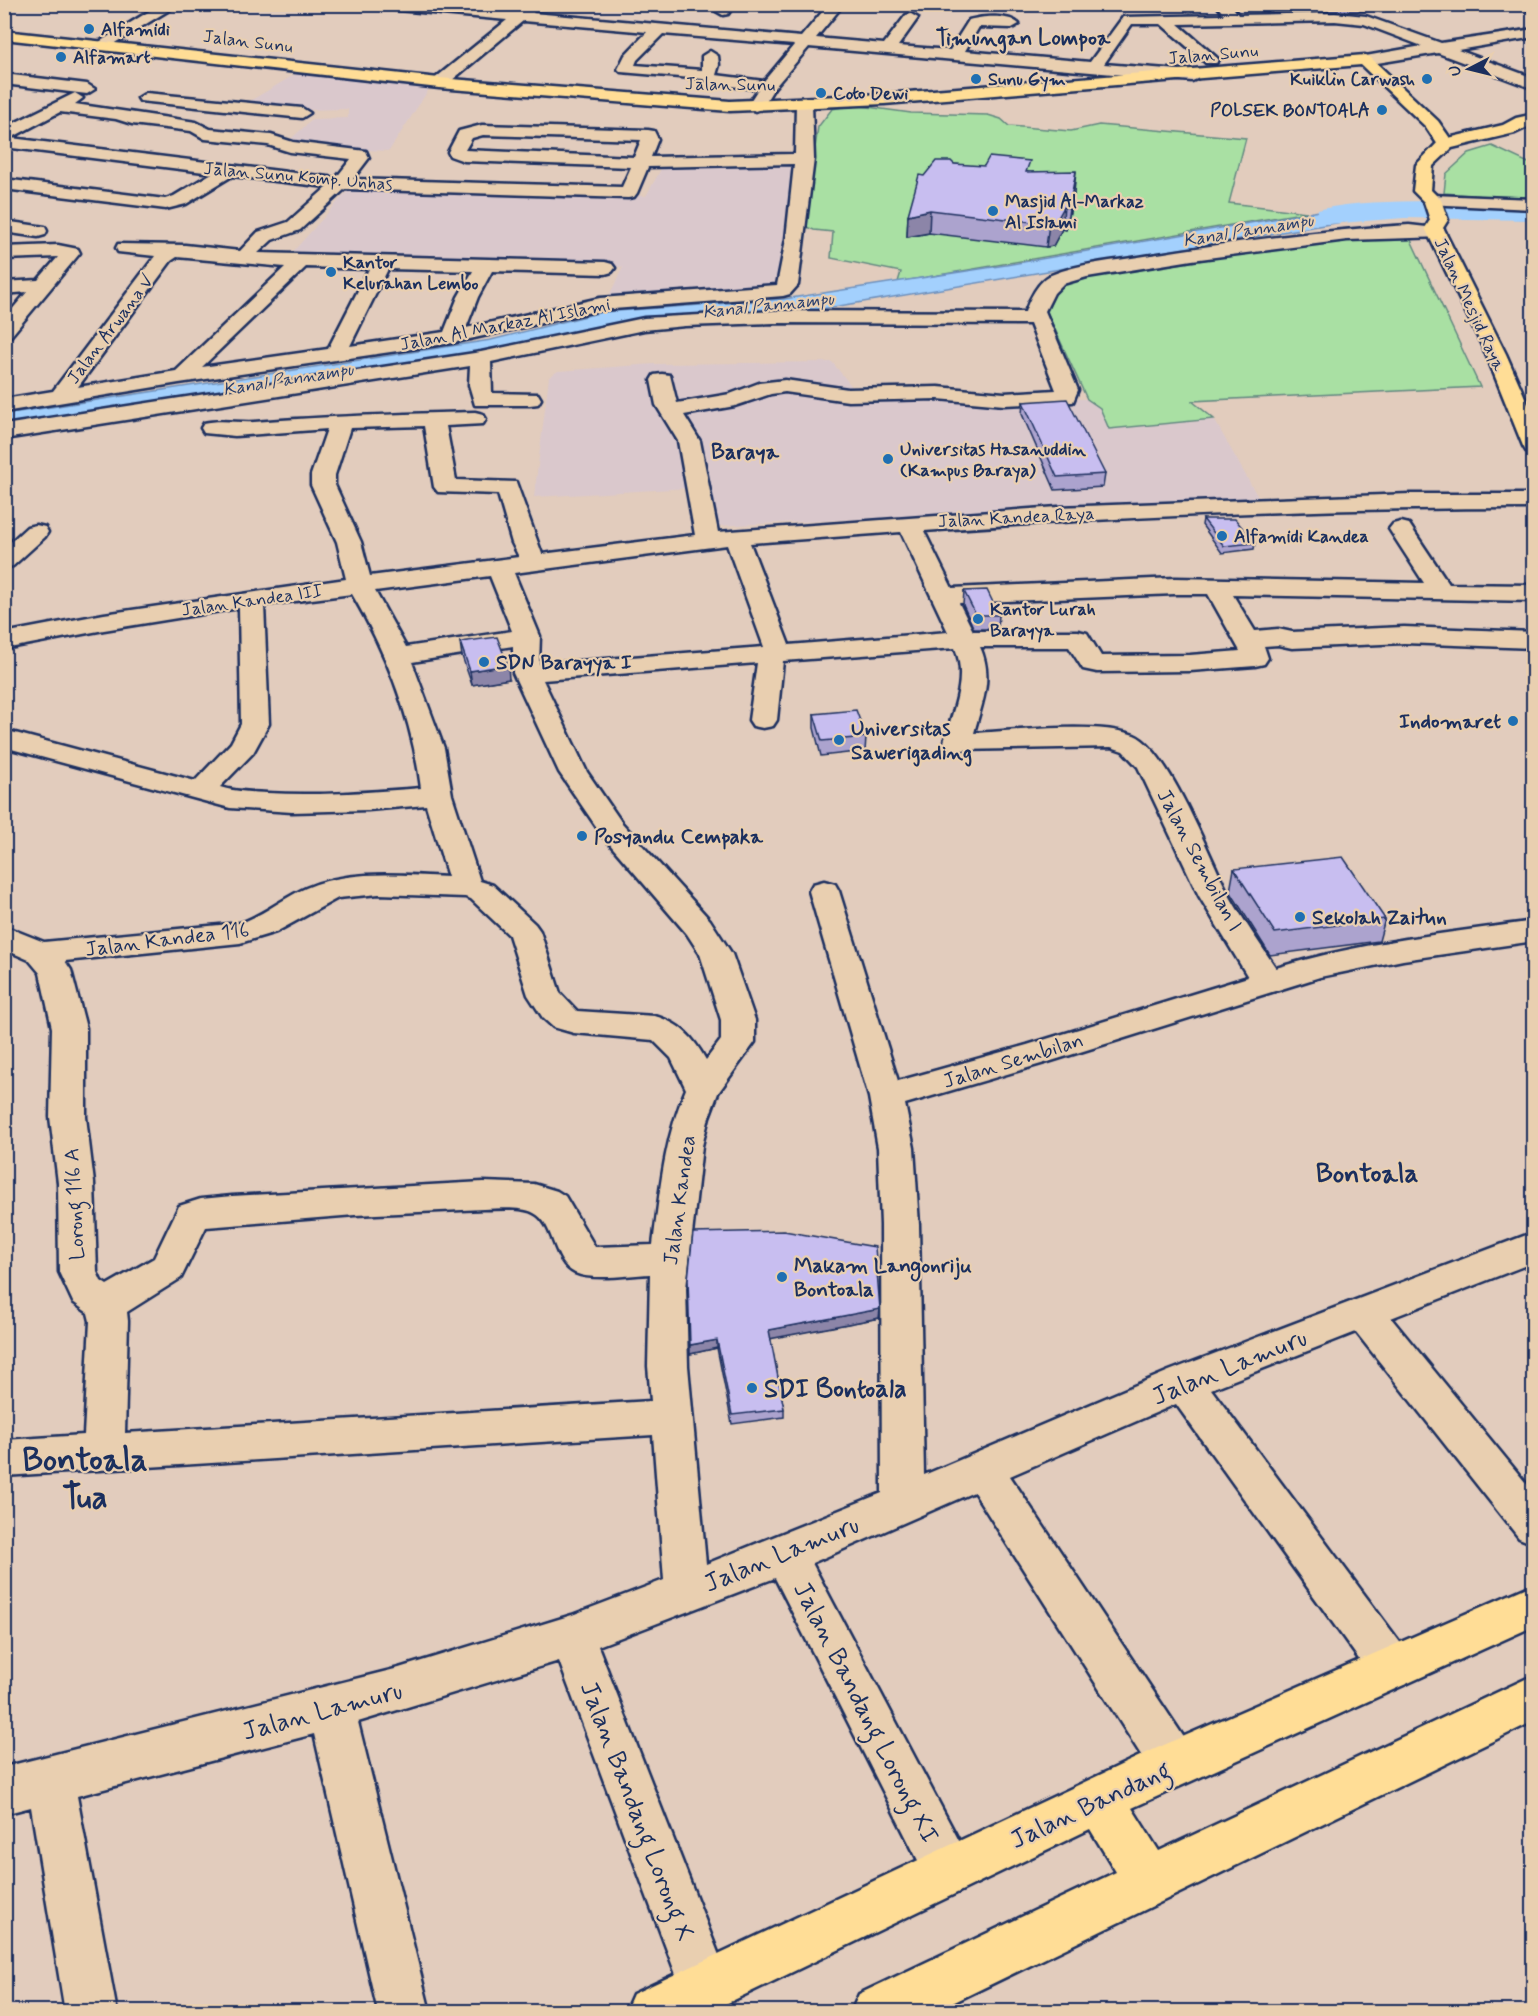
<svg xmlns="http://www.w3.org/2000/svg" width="1538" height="2016" font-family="Mynerve,sans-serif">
<rect width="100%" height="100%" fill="#e2ccbd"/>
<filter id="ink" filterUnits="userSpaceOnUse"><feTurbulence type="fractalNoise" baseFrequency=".0167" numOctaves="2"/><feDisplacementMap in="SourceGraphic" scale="12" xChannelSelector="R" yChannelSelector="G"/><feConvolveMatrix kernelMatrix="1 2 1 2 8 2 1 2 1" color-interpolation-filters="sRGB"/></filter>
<g filter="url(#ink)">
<g fill="#dac8cc">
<polygon points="299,72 433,83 389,151 299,147 286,143 313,119 348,118 348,109 304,110 243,105"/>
<polygon points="664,164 801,164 780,288 607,300 623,267 289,256 351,187 646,196"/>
<polygon points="832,362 853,388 969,399 1087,399 1100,408 1190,422 1214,419 1259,499 698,527 690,488 534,497 549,377 558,371 654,364"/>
</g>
<g fill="#a9e0a3" stroke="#628880" stroke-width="1.5">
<polygon points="853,105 911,113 988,115 1001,119 1009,126 1071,131 1099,125 1246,138 1229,203 1307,212 898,282 901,272 831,258 833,232 814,230 804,226 818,127 832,109"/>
<polygon points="1492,146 1533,165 1533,185 1531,186 1533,197 1495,197 1444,193 1446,174 1469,153"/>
<polygon points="1345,238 1410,238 1480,387 1192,401 1214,419 1109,429 1100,408 1087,399 1047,312 1057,289 1074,280"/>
</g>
<g fill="#a3d0fd" stroke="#6d90bd" stroke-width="1.5">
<polygon points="1394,204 1397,215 1360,219 791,314 689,319 487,356 5,429 5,414 491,340 602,312 784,299 1006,265 1348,206"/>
<polygon points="1448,204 1533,207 1533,219 1454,216"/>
</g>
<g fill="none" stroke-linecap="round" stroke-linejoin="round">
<path fill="#a3d0fd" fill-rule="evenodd" d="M1430,201l104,3v16l-130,-2 -76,6 -10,-2 -4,-6 4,-6c36,-9 75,-8 112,-9z"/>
<defs>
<g id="minor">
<polygon points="161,4 179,4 108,47 98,47 96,44"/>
<path d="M369,4h61l87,8 11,-6 7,4 -2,3 268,24 28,-33h15l-28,34 68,6 22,-29 5,-1 7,4 -20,28 52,4 19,-30c14,-4 40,-6 50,4l-7,4 -33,-1 -14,24 125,11 33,-45 101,-2 -8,-11h15l7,11 97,-2 31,3 75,27 93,-14v8l-76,13 76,28v11l-96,-36 -73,12 -5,-2 -3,-3 3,-3 62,-11 -58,-22 -29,-3 -157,3 38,33 3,3 -3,3h-10l-45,-39h-29l-28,40 88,7 8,5 -3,3 -5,2 -383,-34 -35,41 -13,21 -6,2 -8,-5 11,-17 -47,-5 -8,-5 -82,-7 -3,-3 7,-14 22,-23 -124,-11 -78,65h-12l-2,-3 2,-3 74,-60 -131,-12zM663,34l131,11 -30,36 -48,-6 3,-10 -1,-9 -8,-5 -8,5v14l-67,-5 2,-5z"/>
<polygon points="720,4 735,4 728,14 723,15 716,11"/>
<polygon points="1519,4 1534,4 1534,14"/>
<polygon points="4,74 87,84 95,89 87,94 4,84"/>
<path d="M75,93l8,5 -8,6 121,18 14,7 61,6 22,7 73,9 3,7 -16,21 269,8 9,-20 -167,-6 -14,-5 -2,-4 11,-21 23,-6 166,5 6,1 4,8 -7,18 144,-3 1,-50 8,-5 6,2 2,3 2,55 -16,126 -8,9 -7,2 -183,14 -148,33 -273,40 -175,29v-13l49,-8 102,-135 -37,-4 -2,-4 2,-4 67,1 55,6 18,-19 30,-10 39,-35 -95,-11 -46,28 -20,5 -162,-20v-10l161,20 9,-3 38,-23 -208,-26v-19zM60,112l56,7 16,5 59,7 14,8 63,6 22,7 61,7 -15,19 -325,-40zM483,135l158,5 -7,17 -169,-7 7,-12zM794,164l-8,75 -9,46 -177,13 -134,30 12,-31 14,-26 113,3 7,-2 3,-4 -3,-4 -7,-2 -347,-9 14,-13 28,-10 45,-41 283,9 6,-1 3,-4 11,-26zM177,257l108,10 -109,104 -98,16 93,-126zM306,267l63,2 -41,80 -126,18zM388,269l85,2 -15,26 -14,35 -94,14z"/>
<polygon points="146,93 302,108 310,113 302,118 140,101 138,98"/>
<polygon points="1432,195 1534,199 1534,209 1426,204 1423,200 1426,196"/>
<polygon points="4,221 45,227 47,231 45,235 38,237 4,232"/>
<path d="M1409,225l35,4 2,4 -2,4 -97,3 -155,20 -105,17 -24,7 -9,9 -9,18 33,79 -5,12 -69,3 -66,-6 -90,2 -63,-9 -14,2 -36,12 -51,9 16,26 18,91 340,-25 352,-13h124v14c-204,0 -407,8 -610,23l28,57 223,-10 249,5 -35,-54 4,-5 8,-2 8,2 40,60 85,1v16l-301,-6 22,36 23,-2 14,3 112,-5 130,5v16l-130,-5 -112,5 -14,-3 -14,1 4,12 -4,6 -9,2 -65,5 -93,1 -14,-3 -14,-22h-89c14,31 2,55 -6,86 42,-2 123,-12 160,2 35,14 76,124 95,160 14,25 31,49 47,73 84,-26 171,-35 258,-47v20l-131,19 -83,17 -272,85 -143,42 9,44 5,77 5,250 245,-104 365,-139v30l-143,56 143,175v51l-15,-6 -163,-206 -145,57 197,264 7,15 -7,15 -16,6 -16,-6 -200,-279 -166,72 181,272 7,16 -7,16 -17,7 -17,-7 -183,-288 -162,71 154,291 8,17 -8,17 -17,8 -17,-8 -157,-310 -177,68 133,340 -8,18 -18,8 -18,-8 -128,-343 -201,61 72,290h-52l-64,-278 -237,62 40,216h-52l-34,-205 -27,7v-47l395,-99 173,-53 92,-35 -11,-145 -649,41v-36l80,-5 6,-114 -2,-8 -15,-11 -14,-30 -1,-89 -8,-66 2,-89 -12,-55 -11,-13 -25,-11v-23l40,16 196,-19c24,-8 43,-25 66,-35 45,-19 95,-13 142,-11l-22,-72 -58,5 -76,2 -62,-4 -226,-61v-17l191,51 36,-38 10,-19 -2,-116 -135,22 -100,19v-16l100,-19 242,-35 -9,-37 -26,-57v-10l16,-46 -92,7 -31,-3 -3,-5 3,-5c16,-4 34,0 50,-1 74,-6 147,-8 221,-10l8,2 3,5 -3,5 -37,2 10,54 60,2 26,72 153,-19 -17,-94 -22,-36 -5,-25 3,-5 8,-1 8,1 7,28 53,-9 29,-11 26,-3 63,9 90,-2 66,6 52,-3 -26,-66 -256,-1 -89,3 -41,4 -153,32 1,31 46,1 3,5 -3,5 -8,1h-55l-6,-20 1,-19 -466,73v-14l477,-73 163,-34 130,-7 251,1c4,-12 13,-31 26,-37 28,-12 64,-14 94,-19 87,-14 176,-26 264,-31zM424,426l10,61 4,5 60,2 14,49 7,14 -149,19 -9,-34 -26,-57v-10l15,-47zM901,532l47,100 -159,13 -39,-102zM727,545l37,102 -225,17 1,-28 -26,-63zM490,576l22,55 -106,16 -31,-56zM352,594c35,60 60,124 69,194 -51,4 -103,8 -154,5 -16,-1 -31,-1 -47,-6l33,-34 16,-29 -5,-119zM1175,594h33l32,57 -50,4 -89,1 -14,-23 -9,-2h-105l-14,-28zM513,646v27l46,99 43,63 85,99 13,20 21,66v20l-15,20c-13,-23 -25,-36 -51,-44l-78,-5 -17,-18 -20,-62 -5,-7 -42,-39 -13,-4 -28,-86 -8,-47 -32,-86zM955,648c13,31 -2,62 -11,94l4,6 10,2 153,-3 12,4 15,16 61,129 49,81 -221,68 -129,36 -59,-190 -4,-7 -11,-3 -11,3 -4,7 60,206 9,51 3,77 1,268 -176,71 -18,-198 -2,-78 16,-142 7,-29 9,-24 37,-51v-22l-23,-66 -22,-34 -88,-97 -35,-51 -44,-92 214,-17 -8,57 4,6 10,2 10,-2 4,-6 6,-59zM379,894l86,3 6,2 38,36 19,60 15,23 10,9 21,6 79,7 18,18 15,31c-22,50 -26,102 -33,156l-58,2 -30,-51 -8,-5 -23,-7 -51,-2 -251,14 -31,3 -22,7 -25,52 -47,27 -6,-4 -4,-9 -3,-89 -8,-66v-89l-15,-58 -6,-9 175,-18 36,-11 62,-34zM483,1209c15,0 37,-3 51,4 21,10 18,49 41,60 18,8 54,2 75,1l-2,92 3,35 -526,32 3,-112 -1,-9 54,-34 25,-51 149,-12z"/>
<polygon points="58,245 78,249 80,253 11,336 4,338 4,319 27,292 4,294 4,282 38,280 58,257 4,259 4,247"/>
<polygon points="36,525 45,527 48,532 45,537 13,566 4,568 4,548 27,527"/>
</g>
<g id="major">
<polygon points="4,31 439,78 730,101 884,94 1365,55 1370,57 1438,121 1454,144 1446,149 1440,148 1426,127 1361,65 884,104 730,111 439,88 4,39"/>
<polygon points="1534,1584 1534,1626 1132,1808 1159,1851 1534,1675 1534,1721 934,2012 851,2012 859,1994 1116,1872 1090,1829 709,2012 625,2012 633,1994 1157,1748"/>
</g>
<polygon id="highway" points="1534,114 1534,124 1515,133 1452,148 1433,166 1431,190 1441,200 1448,220 1443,228 1506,354 1534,418 1534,453 1526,451 1523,446 1486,354 1425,228 1430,220 1424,202 1413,191 1416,165 1440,140 1503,125 1516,118"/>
</defs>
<use href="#minor" stroke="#1b2f5e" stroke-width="5"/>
<use href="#major" stroke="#1b2f5e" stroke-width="5"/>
<use href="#highway" stroke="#1b2f5e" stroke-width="5"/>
<use href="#minor" fill="#e9cfb0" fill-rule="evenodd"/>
<use href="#major" fill="#ffdd96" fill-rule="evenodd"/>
<use href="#highway" fill="#ffdd96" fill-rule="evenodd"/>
</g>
<g fill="#aca3ce" stroke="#1b2f5e" stroke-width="1.5">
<polygon points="1294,4 1391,4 1390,11 1300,11"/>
<polygon points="954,164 1029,172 1074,193 1066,230 1062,229 1053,246 1046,247 929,233 907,237 908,215 924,176"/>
<polygon points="1023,402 1105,474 1103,487 1055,490 1022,414"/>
<polygon points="1203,519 1255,543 1254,549 1222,553 1202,525"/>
<polygon points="964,591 999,615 998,629 974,629 963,605"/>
<polygon points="460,642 509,679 472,685 462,656"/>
<polygon points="814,714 866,737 865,751 821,756 814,728"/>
<polygon points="1234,869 1385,919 1379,941 1270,955 1230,891"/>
<polygon points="688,1279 880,1309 879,1318 770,1338 784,1409 784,1417 732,1424 717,1348 690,1354"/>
<polygon points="1533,1473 1533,1484 1530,1480"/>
</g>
<g fill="#8c85a8" stroke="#1b2f5e" stroke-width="1.5">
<polygon points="1076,171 1074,193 1066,230 1069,208"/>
<polygon points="1064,207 1062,229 1053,246 1046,247 1049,224"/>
<polygon points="930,210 929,233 907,237 908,215"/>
<polygon points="508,665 509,679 472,685 470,671"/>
<polygon points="880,1309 879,1318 769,1339 769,1330"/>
<polygon points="717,1340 717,1348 690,1354 690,1345"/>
</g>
<g fill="#c8bef0" stroke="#1b2f5e" stroke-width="1.5">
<polygon points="989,157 1030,161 1026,172 1076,171 1069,208 1064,207 1055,223 1049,224 930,210 908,215 919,175 924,176 936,161 951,161 954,164 984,166"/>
<polygon points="1067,399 1105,474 1057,477 1023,402"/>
<polygon points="1203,519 1235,519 1255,543 1224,546"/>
<polygon points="987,590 999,615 976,615 964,591"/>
<polygon points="497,637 508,665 470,671 460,642"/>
<polygon points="856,710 866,737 822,741 814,714"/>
<polygon points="1343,857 1385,919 1275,933 1234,869"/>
<polygon points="784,1231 875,1247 880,1309 769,1330 784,1409 732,1415 717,1340 690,1345 688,1279 693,1233"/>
</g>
</g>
<g fill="#1f6fb2" stroke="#e9cfb0" stroke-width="2">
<circle cx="89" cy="29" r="6"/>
<circle cx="61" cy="57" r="6"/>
<circle cx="976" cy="79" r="6"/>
<circle cx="1427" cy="79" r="6"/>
<circle cx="821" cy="93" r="6"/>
<circle cx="1382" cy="110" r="6"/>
<circle cx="993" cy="211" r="6"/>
<circle cx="331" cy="272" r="6"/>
<circle cx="888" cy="459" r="6"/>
<circle cx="1222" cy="536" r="6"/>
<circle cx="978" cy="619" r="6"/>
<circle cx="484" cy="662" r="6"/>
<circle cx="1513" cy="721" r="6"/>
<circle cx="839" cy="740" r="6"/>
<circle cx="582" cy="836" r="6"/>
<circle cx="1300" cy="917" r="6"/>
<circle cx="782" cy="1277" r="6"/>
<circle cx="752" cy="1388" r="6"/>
</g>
<g text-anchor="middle" stroke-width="4.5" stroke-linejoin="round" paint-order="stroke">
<g font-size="18" font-weight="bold" fill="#1b2f5e" stroke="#e9cfb0" text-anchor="start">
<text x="101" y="35">Alfamidi</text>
<text x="73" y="63">Alfamart</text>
<text x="988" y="85">Sunu Gym</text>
<text x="1415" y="85" text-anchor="end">Kuiklin Carwash</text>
<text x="833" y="99">Coto Dewi</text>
<text x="1370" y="116" text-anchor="end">POLSEK BONTOALA</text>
<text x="1005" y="207">Masjid Al-Markaz<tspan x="1005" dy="21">Al Islami</tspan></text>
<text x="343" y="268">Kantor<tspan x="343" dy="21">Kelurahan Lembo</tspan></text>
<text x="900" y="455">Universitas Hasanuddin<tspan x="900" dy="21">(Kampus Baraya)</tspan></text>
<text x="1234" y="542">Alfamidi Kandea</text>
<text x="990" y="615">Kantor Lurah<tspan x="990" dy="21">Barayya</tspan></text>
</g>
<g font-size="18" fill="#1b2f5e" stroke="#e9cfb0">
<text transform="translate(248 41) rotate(7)" y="6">Jalan Sunu</text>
<text transform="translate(1213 54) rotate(-5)" y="6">Jalan Sunu</text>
<text transform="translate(730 84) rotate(1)" y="6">Jalan Sunu</text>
<text transform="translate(298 176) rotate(5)" y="6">Jalan Sunu Komp. Unhas</text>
<text transform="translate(1470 304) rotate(65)" y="6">Jalan Mesjid Raya</text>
<text transform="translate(505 324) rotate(-11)" y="6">Jalan Al Markaz Al Islami</text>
<text transform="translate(110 329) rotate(-53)" y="6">Jalan Arwana V</text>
<text transform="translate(1016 517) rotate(-3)" y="6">Jalan Kandea Raya</text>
<text transform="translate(252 600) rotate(-8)" y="6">Jalan Kandea III</text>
</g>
<g font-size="18" font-style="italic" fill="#293f6e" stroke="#e9cfb0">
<text transform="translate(1248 230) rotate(-9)" y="6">Kanal Pannampu</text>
<text transform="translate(768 305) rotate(-6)" y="6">Kanal Pannampu</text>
<text transform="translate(288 379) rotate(-9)" y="6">Kanal Pannampu</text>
</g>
<g font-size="21" font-weight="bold" fill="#1b2f5e" stroke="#e9cfb0" text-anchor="start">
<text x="496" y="669">SDN Barayya I</text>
<text x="1501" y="728" text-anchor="end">Indomaret</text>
<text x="851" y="735">Universitas<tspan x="851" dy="24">Sawerigading</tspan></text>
<text x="594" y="843">Posyandu Cempaka</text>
<text x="1312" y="924">Sekolah Zaitun</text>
<text x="794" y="1272">Makam Langonriju<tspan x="794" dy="24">Bontoala</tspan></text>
</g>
<g font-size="21" fill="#1b2f5e" stroke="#e9cfb0">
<text transform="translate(1200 860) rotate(62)" y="7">Jalan Sembilan I</text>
<text transform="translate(167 939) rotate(-7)" y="7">Jalan Kandea 116</text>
<text transform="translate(1013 1060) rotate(-17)" y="7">Jalan Sembilan</text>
<text transform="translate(679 1200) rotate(-82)" y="7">Jalan Kandea</text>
<text transform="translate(74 1204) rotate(-93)" y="7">Lorong 116 A</text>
</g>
<g font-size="22" font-weight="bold" fill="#1b2f5e" stroke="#e9cfb0">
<text x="1023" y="45">Timungan Lompoa</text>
<text x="745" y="459">Baraya</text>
</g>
<g font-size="26" fill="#1b2f5e" stroke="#e9cfb0">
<text transform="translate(1229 1366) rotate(-22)" y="9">Jalan Lamuru</text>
<text transform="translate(781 1553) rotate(-22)" y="9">Jalan Lamuru</text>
<text transform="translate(322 1710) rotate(-15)" y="9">Jalan Lamuru</text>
<text transform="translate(867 1712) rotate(63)" y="9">Jalan Bandang Lorong XI</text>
<text transform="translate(1090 1804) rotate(-25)" y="9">Jalan Bandang</text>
<text transform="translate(638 1811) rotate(69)" y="9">Jalan Bandang Lorong X</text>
</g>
<g font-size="26" font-weight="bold" fill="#1b2f5e" stroke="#e9cfb0" text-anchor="start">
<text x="764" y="1397">SDI Bontoala</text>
</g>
<g font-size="27" font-weight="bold" fill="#1b2f5e" stroke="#e9cfb0">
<text x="1367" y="1182">Bontoala</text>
</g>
<g font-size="33" font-weight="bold" fill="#1b2f5e" stroke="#e9cfb0">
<text x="85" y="1470">Bontoala<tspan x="85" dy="38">Tua</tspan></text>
</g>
</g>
<rect width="1538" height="2016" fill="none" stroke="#e9cfb0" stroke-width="24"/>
<rect x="12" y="12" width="1514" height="1992" fill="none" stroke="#1b2f5e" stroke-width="2" filter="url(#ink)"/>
<g transform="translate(1469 69) rotate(263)" stroke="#e9cfb0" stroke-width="4.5" paint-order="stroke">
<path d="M0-4.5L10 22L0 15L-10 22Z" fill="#1b2f5e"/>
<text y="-9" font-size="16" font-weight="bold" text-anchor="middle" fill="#1b2f5e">U</text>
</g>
</svg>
